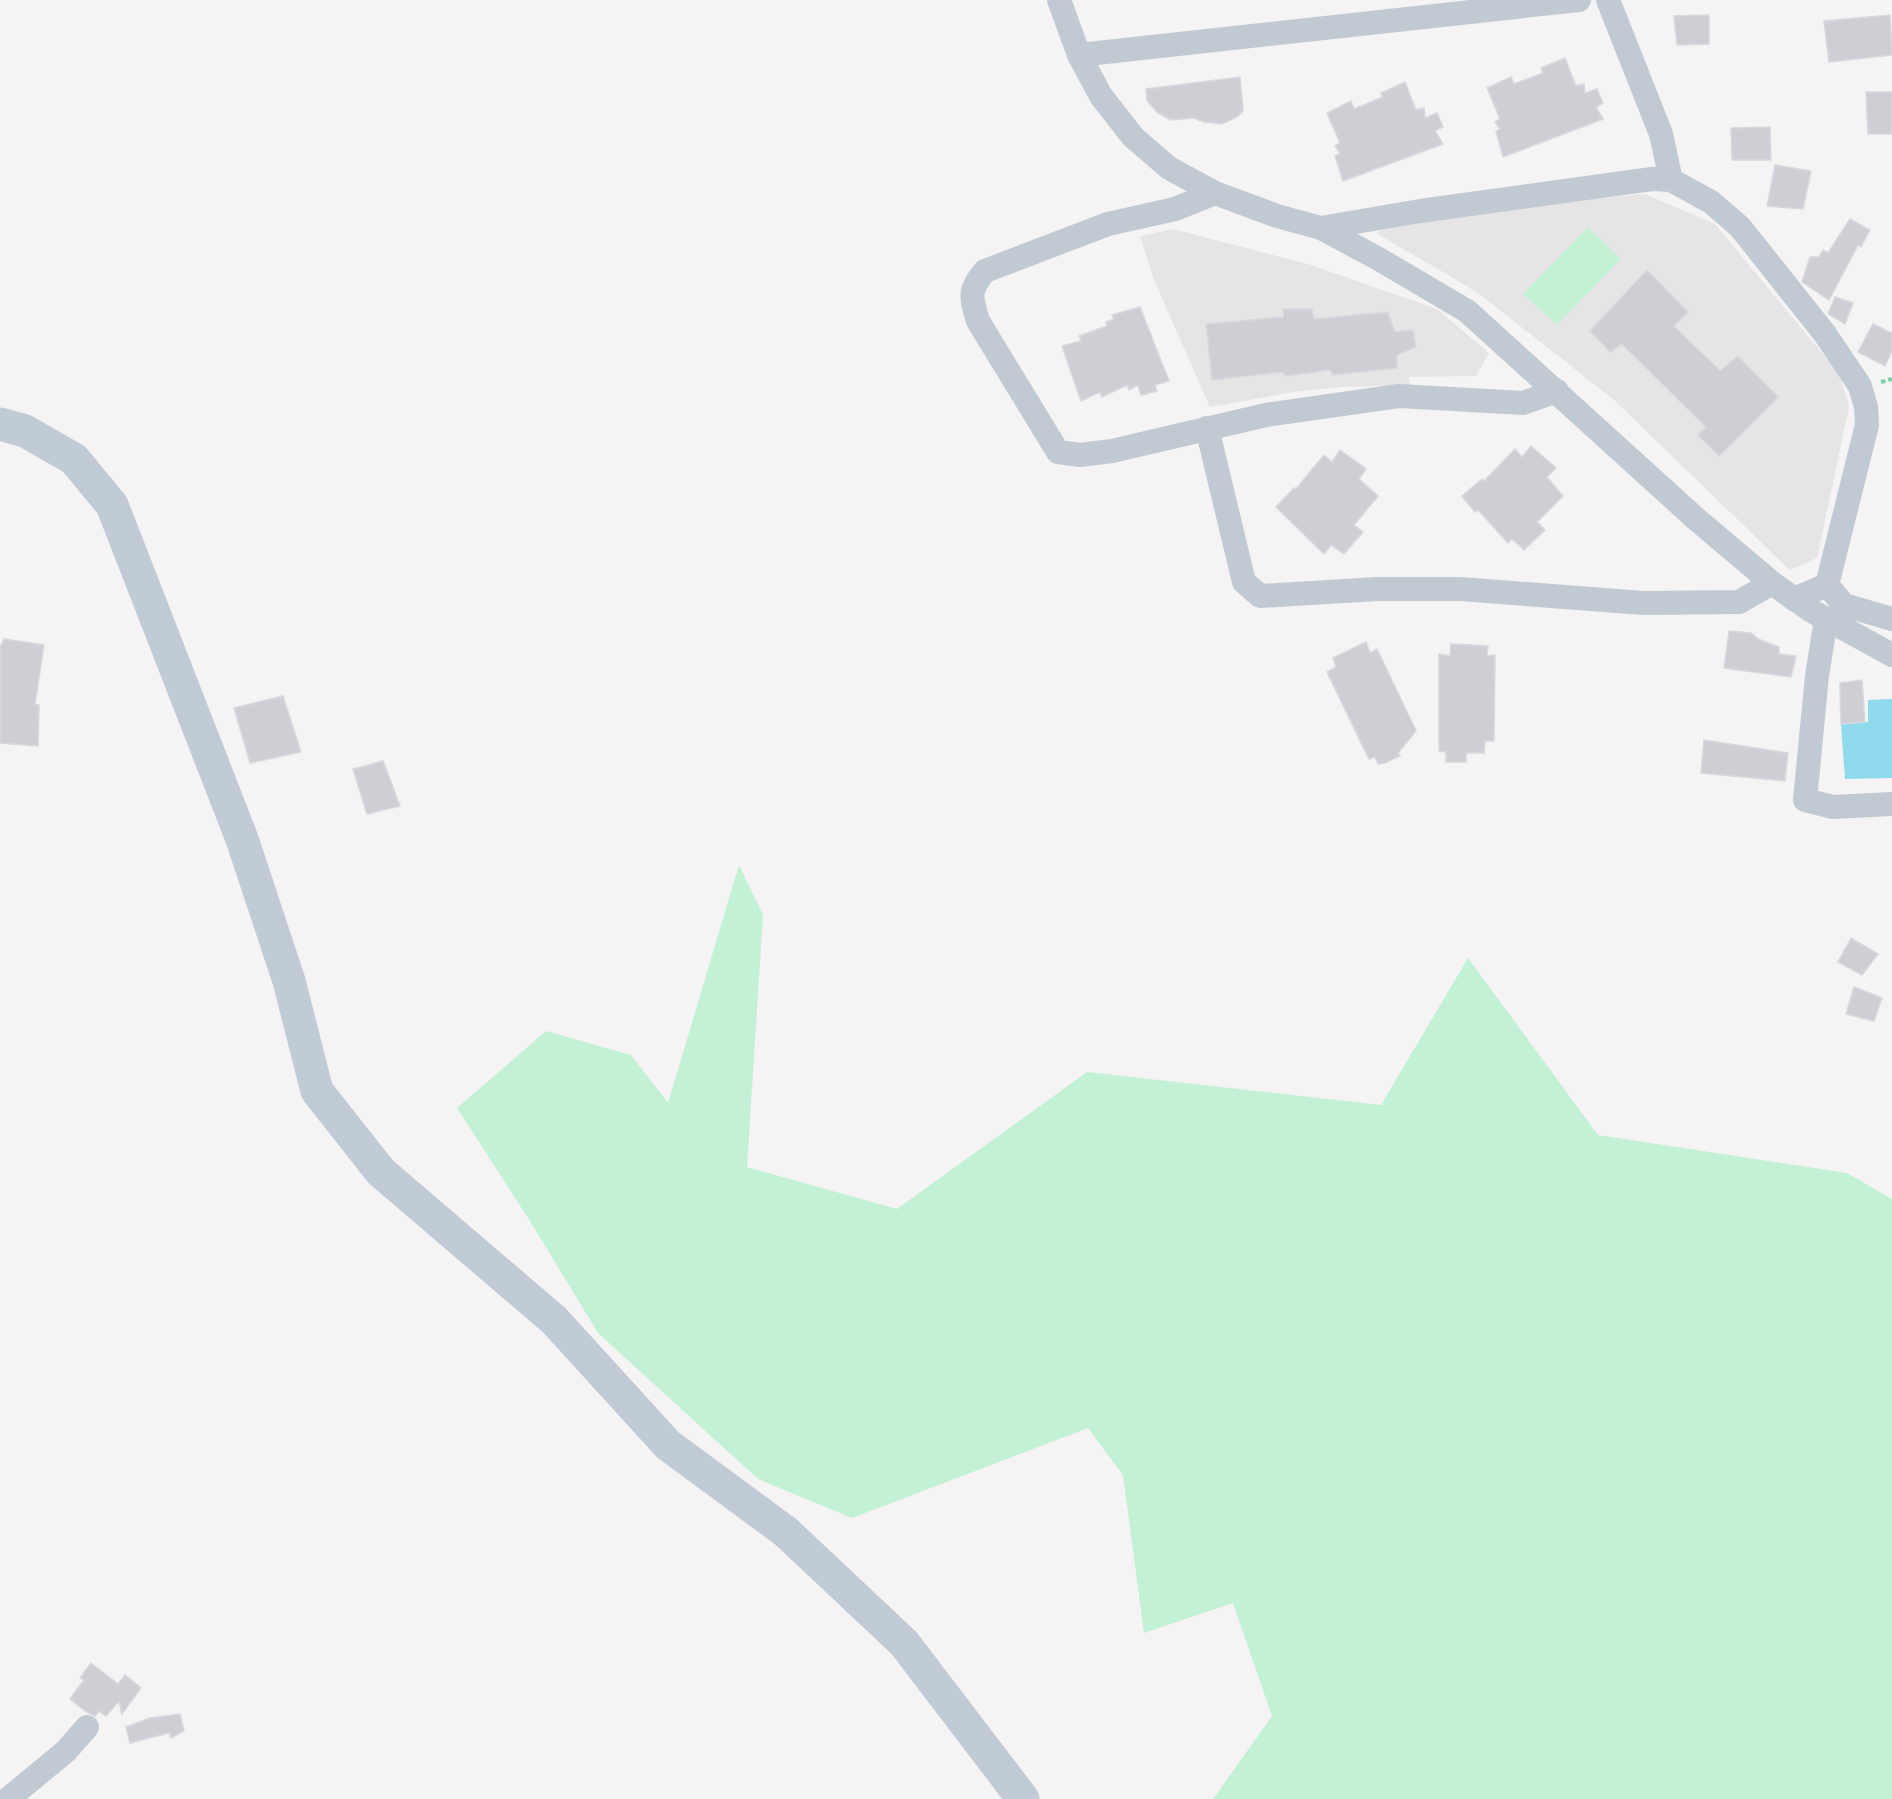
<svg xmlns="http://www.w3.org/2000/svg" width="1892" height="1799" font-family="'Public Sans',sans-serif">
<rect width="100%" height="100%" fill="#f5f3f3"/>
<g fill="#e6e4e5">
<polygon points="1645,194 1715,224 1840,375 1849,407 1817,558 1790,570 1614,400 1477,292 1376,233 1407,217"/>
<polygon points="1173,229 1308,264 1437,309 1489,353 1476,376 1409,377 1410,385 1341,387 1294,392 1210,407 1154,280 1140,236"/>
</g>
<g fill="#c3f1d5">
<polygon points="1588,227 1621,259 1557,325 1523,294"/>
<polygon points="739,865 763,915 747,1167 897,1209 1087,1072 1381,1105 1468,958 1598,1135 1847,1173 1892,1199 1892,1799 1213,1799 1272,1716 1233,1603 1144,1633 1123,1475 1088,1428 852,1518 758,1479 598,1333 530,1221 457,1108 546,1031 631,1055 668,1103"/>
</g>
<polygon fill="#90daee" points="1892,699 1892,778 1845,779 1841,724 1868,722 1868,700"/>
<g fill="#cdcfd5" stroke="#d7d9de" stroke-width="1.5">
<polygon points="1709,15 1709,44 1677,45 1674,16"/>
<polygon points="1890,15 1892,55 1829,62 1824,21"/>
<polygon points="1565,58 1576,86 1584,84 1585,93 1597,89 1603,103 1596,107 1603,119 1503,157 1496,131 1500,129 1495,122 1500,119 1487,88 1511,77 1514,84 1543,73 1541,68"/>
<polygon points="1240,77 1243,111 1237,117 1222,124 1204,122 1194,118 1171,120 1158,113 1147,101 1146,89"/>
<polygon points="1405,82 1416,110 1424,108 1425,118 1437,113 1443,127 1435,131 1443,144 1343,181 1335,156 1340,153 1335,146 1340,143 1327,113 1351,101 1354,109 1383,97 1381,93"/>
<polygon points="1866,92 1892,92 1892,134 1868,134"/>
<polygon points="1770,127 1771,160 1732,160 1731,128"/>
<polygon points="1775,165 1811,171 1803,209 1767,206"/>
<polygon points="1850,219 1870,230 1861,247 1858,245 1829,300 1802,282 1810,257 1819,257 1823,250 1828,253"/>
<polygon points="1647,270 1688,312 1674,326 1720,371 1738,356 1778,397 1719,456 1698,435 1706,427 1622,344 1610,352 1590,331"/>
<polygon points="1835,297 1853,303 1845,324 1828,314"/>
<polygon points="1140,307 1169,381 1155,385 1157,391 1141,395 1138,385 1129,390 1127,385 1102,397 1100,392 1081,401 1062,346 1081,341 1079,336 1107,326 1106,322 1114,319 1112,315"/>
<polygon points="1283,309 1312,309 1314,319 1388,312 1395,332 1413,330 1416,347 1397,355 1397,368 1333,375 1330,370 1286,376 1282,372 1212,380 1206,324 1284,317"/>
<polygon points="1873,324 1892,333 1892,351 1885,366 1858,352"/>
<polygon points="1531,446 1556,468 1547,477 1563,496 1537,522 1545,530 1524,550 1512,539 1508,543 1478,510 1475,512 1462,496 1482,479 1484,481 1515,449 1522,457"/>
<polygon points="1340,450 1366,469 1359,479 1378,496 1354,525 1363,532 1344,554 1331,545 1324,554 1276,507 1294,488 1296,489 1324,455 1332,462"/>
<polygon points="1729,631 1751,633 1758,639 1779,647 1779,654 1796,656 1791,677 1724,668"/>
<polygon points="4,639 44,645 35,704 39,705 38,746 0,743 0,648"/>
<polygon points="1366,642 1370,653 1377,649 1416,731 1398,753 1400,756 1385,763 1378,764 1375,757 1369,759 1327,672 1336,667 1333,658"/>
<polygon points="1451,644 1488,646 1487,656 1495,655 1494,741 1485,741 1484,753 1466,753 1466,762 1446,762 1446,752 1439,751 1439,654 1450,656"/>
<polygon points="1862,680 1865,722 1841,724 1840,683"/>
<polygon points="283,696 301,752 250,763 234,708"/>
<polygon points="1704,740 1788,753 1785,781 1701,773"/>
<polygon points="383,761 400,806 367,814 353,769"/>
<polygon points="1851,938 1878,954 1862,975 1838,962"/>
<polygon points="1854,987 1882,998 1874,1021 1846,1014"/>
<polygon points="91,1663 118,1684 125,1675 141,1688 122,1714 119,1701 106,1716 99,1711 95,1716 88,1713 70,1699 84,1680 80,1678"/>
<polygon points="180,1714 184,1731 171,1738 169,1733 130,1743 126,1727 150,1718"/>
</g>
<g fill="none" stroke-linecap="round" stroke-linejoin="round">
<polyline stroke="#7ad0a6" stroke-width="4" stroke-dasharray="4.5 3" stroke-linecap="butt" points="1881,382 1892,379"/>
<g stroke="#c1cad2" stroke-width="24">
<polyline points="1059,0 1079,55 1101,96 1133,137 1169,168 1215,193 1277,216 1321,228 1377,258 1467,311 1695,518 1772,583 1810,610 1892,655"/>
<polyline points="1608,0 1661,134 1671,180"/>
<polyline points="1079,55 1579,0"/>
<path d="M1215,193l-40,16 -67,15 -123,47c-17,19 -14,27 -7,50l80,131 22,3 32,-4 154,-36 133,-19 124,7 34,-12"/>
<polyline points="1321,228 1420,211 1652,179 1671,180 1711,202 1740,227 1825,334 1860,386 1866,407 1867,425 1827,585 1794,599"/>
<polyline points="1207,428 1244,582 1260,596 1377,589 1460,589 1643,603 1739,602 1772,583"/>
<polyline points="1827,585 1844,605 1892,619"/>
<polyline points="1826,619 1817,676 1805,800 1833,807 1892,804"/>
<polyline points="8,1799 66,1751 87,1727"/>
</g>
<polyline stroke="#c1cbd6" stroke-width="33" points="0,424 25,431 74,459 112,505 242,839 289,981 317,1091 381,1172 554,1320 668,1445 786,1532 904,1643 1023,1799"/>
</g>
</svg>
